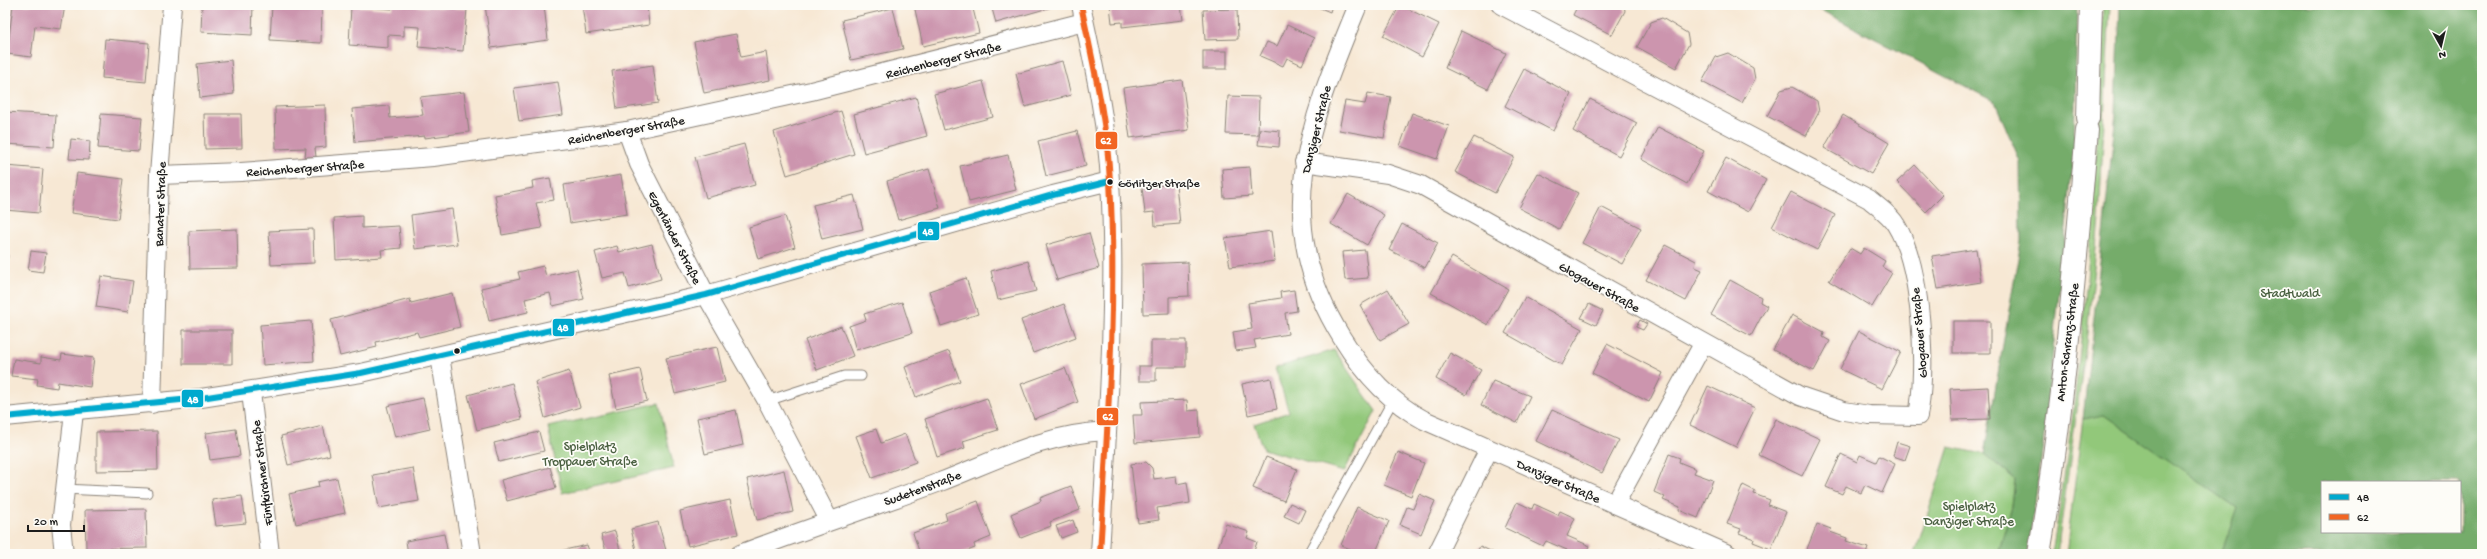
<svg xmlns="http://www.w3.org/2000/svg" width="2487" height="559" font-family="'Gochi Hand',sans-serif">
<rect width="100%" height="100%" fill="#fdfcf7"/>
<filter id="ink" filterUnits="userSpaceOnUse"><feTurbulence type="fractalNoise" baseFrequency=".025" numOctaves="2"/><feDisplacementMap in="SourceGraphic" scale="8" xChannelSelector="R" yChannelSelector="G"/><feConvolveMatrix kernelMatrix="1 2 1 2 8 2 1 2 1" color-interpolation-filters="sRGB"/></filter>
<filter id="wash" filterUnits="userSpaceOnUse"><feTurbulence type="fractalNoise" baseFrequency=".012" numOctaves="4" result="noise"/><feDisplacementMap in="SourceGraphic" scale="16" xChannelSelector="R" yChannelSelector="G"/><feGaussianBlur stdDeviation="0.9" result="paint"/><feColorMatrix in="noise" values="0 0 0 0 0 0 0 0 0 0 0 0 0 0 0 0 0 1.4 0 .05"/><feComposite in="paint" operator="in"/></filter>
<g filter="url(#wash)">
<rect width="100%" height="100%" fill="#f7e8d4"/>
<g fill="#92c87a" stroke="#57724b">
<path d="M2103,5h7l-11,214 -13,125 -29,210h-5c31,-181 45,-365 51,-549z"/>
<polygon points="1334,350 1376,411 1344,472 1263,449 1254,424 1289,412 1275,368"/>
<polygon points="659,403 674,468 562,493 548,427"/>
<polygon points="2104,414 2238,508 2221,554 2066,554 2083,418"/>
<polygon points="1949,447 1984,454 2015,479 2012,507 1998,554 1915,554"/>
</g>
<g fill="#75ac6a" stroke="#486443" fill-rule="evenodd">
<polygon points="1811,5 2077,5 2074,152 2043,445 2028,554 1998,554 2012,507 2015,479 1984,454 2021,241 2020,161 1995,102"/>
<path d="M2120,5h362v549h-261l16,-46 -133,-93 -21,4 33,-306zM2322,482h138v50h-138z"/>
</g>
<g id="blocks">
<g fill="#cc95ae">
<polygon points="13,5 65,5 61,29 35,26 31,57 7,54"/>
<polygon points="202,5 253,5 252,35 201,32"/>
<polygon points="272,5 307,5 307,7 322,8 321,43 270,40"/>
<polygon points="392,5 467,9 463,51 418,47 420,27 404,26 404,36 388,35 388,48 349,45 351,6 392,9"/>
<polygon points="485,5 544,5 548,40 491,48"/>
<polygon points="582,5 647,5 649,25 586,34"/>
<polygon points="914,5 972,5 979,33 923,46"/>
<polygon points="991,5 1051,5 1052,7 996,23"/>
<polygon points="1110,5 1181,5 1183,20 1122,27 1122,22 1112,23"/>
<polygon points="1313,5 1332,5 1330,12"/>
<polygon points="1400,5 1439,24 1422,57 1383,36"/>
<polygon points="1578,5 1624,5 1625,11 1612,35 1573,15"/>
<polygon points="893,8 903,49 851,60 842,20"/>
<polygon points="1237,9 1238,39 1205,40 1203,10"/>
<polygon points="1662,18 1687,33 1689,44 1676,68 1637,47 1651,22"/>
<polygon points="1287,25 1314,38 1302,65 1287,58 1283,66 1260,56 1267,42 1277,46"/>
<polygon points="1461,31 1506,53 1488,89 1445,68"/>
<polygon points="736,34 741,57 766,52 770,80 704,93 694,42"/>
<polygon points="105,39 149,43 146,82 102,78"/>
<rect x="1203" y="51" width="24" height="18"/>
<polygon points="1728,53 1753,68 1755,79 1742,103 1702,82 1716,57"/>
<polygon points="231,60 234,94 200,98 197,64"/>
<polygon points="1062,61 1071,95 1025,107 1016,74"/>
<polygon points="653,65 658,103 617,109 612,71"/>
<polygon points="1524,69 1571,94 1553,131 1505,106"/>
<polygon points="1182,80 1189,130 1130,138 1123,88"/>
<polygon points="983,81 993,117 944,130 934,94"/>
<polygon points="558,82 563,115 519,121 514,88"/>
<polygon points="1792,87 1817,101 1819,112 1806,136 1767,116 1781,90"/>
<polygon points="464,92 469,132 425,138 425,136 355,142 352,109 389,106 390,118 423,115 420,97"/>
<polygon points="1368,93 1391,97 1384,138 1339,130 1345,101 1365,104"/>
<polygon points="1228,96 1259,97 1258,135 1226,134"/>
<polygon points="916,97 927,136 864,153 854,114"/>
<polygon points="1590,99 1637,123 1619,156 1573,131"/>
<polygon points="325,105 326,147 315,148 316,157 305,157 306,148 276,149 275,107"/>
<polygon points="841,111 854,154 787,175 774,132"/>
<polygon points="5,112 56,115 54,147 5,144"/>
<polygon points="1412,113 1449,126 1437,159 1400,146"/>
<polygon points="101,114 142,117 139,151 98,148"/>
<polygon points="204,114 241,114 242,148 205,149"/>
<polygon points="1843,115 1889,143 1871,174 1824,148"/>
<polygon points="1658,127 1704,151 1687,184 1641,159"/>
<polygon points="1260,129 1280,131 1279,147 1258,145"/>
<polygon points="1077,131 1086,166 1046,176 1038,141"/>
<polygon points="1474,137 1514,157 1495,193 1455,172"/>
<polygon points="71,139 90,141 89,160 69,159"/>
<polygon points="744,144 755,185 706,198 695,157"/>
<polygon points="1008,155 1016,190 969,202 960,166"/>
<polygon points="1726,158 1766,180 1748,212 1708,191"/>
<polygon points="1915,165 1943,195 1926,212 1897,182"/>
<polygon points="5,166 43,169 39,213 5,210"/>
<polygon points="1250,167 1252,196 1224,198 1222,169"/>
<polygon points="929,169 940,208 898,220 887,181"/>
<polygon points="77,173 123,179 118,219 71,213"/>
<polygon points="1538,173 1578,193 1559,229 1519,208"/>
<polygon points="621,175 627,214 570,223 564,185"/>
<polygon points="550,178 554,200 536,203 542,228 502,235 495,195 533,188 532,181"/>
<polygon points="1176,184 1180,224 1155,226 1154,212 1145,213 1142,187"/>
<polygon points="1791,192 1835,215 1817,250 1772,227"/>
<polygon points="1348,194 1384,215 1367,245 1331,224"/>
<polygon points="854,195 863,229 822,239 813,205"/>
<polygon points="1601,207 1641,228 1622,264 1582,243"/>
<polygon points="452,209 457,244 415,249 411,215"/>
<polygon points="362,216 362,228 399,226 401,248 381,250 382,257 336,260 334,218"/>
<polygon points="785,216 795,247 758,259 749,227"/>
<polygon points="1402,224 1438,243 1425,268 1389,250"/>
<polygon points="237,229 238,268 190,269 189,231"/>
<polygon points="313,229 314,263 271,265 269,231"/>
<polygon points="1271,231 1275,261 1230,267 1225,238"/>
<polygon points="1089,233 1099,268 1057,280 1046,245"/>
<polygon points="652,244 661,279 629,288 625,273 602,278 595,252 617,246 619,252"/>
<polygon points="1665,245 1696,261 1695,267 1702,270 1686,301 1646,280"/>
<polygon points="1850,248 1860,254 1864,248 1885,261 1882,267 1892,273 1872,307 1829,281"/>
<polygon points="1976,249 1981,282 1938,289 1932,256"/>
<polygon points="1365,250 1368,278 1345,280 1342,252"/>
<polygon points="31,251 46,253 43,272 28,270"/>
<polygon points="5,254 8,255 6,273 5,273"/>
<polygon points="1452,257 1508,289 1488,325 1431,293"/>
<polygon points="1028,261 1036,291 998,300 991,271"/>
<polygon points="1188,262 1189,296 1169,297 1169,313 1143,314 1142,264"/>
<polygon points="543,266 546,276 577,269 584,299 553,306 550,293 525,299 528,312 489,321 481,288 520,279 518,272"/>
<polygon points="101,276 133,281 128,312 96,307"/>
<polygon points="966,278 978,314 941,326 929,291"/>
<polygon points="1730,280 1761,297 1760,302 1767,306 1751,336 1711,315"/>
<polygon points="1388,289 1409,324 1380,340 1360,305"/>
<polygon points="1294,290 1297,311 1285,313 1288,334 1254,340 1256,348 1236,351 1233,332 1252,329 1248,303 1281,298 1280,292"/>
<polygon points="452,293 460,327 419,337 417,332 376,342 377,347 340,356 331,320 410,299 411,303"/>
<polygon points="1525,297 1582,329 1562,365 1505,333"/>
<polygon points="902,302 912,333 856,350 849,326 866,320 864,314"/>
<polygon points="1064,304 1076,337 1033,353 1021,320"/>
<polygon points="1589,304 1603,311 1596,325 1581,318"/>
<polygon points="1792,315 1824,332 1823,337 1830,341 1814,371 1773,350"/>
<polygon points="1640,320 1647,324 1643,330 1636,327"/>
<polygon points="311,321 314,361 263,365 260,325"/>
<rect x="1953" y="321" width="37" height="32"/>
<polygon points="841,326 853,356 817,370 805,340"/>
<rect x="183" y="330" width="49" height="34"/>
<polygon points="1859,331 1901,352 1882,389 1840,369"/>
<polygon points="1151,340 1186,340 1186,367 1156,367 1156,381 1139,381 1139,366 1151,366"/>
<polygon points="1607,344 1663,373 1649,402 1592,373"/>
<polygon points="717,347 725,382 675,394 666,358"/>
<polygon points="949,351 960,381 916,397 905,367"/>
<polygon points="1450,353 1481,370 1466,395 1436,379"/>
<polygon points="62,354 94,358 90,387 58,382 57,388 37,385 38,379 11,376 14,359 41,363 41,357 61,360"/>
<polygon points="1065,368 1078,402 1034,419 1021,384"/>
<polygon points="640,369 647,401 616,408 609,376"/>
<polygon points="569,371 580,407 545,418 535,382"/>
<polygon points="1271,378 1277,409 1248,415 1242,384"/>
<polygon points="1493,381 1530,396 1517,423 1481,405"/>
<polygon points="512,383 522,419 477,430 468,395"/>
<polygon points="1708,386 1755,408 1736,447 1690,425"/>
<polygon points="1988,387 1990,419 1952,420 1950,389"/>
<polygon points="423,398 430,429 395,437 387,406"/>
<polygon points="987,398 998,430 963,441 965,448 937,457 925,419"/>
<polygon points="1187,400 1188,411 1199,410 1200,437 1135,443 1133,415 1142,415 1141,402"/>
<polygon points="736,410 743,445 705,454 697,418"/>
<polygon points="1552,410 1619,440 1602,473 1536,441"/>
<polygon points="1776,419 1820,439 1802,476 1759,455"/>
<polygon points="323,426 330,455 288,465 281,436"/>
<polygon points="236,429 240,456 210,460 206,433"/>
<polygon points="876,429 881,443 905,434 916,462 872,478 856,436"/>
<polygon points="157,431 158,470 96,471 96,432"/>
<polygon points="539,432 544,451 499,462 494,443"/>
<polygon points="1897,442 1910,446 1905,460 1893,456"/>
<polygon points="1398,452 1424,463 1411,496 1384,485"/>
<polygon points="1669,454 1680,458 1679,462 1696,469 1694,473 1713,480 1698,518 1679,510 1680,507 1663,500 1665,497 1654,492"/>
<polygon points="1841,454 1857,462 1860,455 1876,462 1879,456 1895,464 1882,493 1865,485 1861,493 1846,486 1842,494 1826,487"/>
<polygon points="1266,457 1297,469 1284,501 1253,488"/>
<polygon points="1146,462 1152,468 1154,479 1176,476 1177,484 1187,482 1190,503 1157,508 1159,520 1138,523 1131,464"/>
<polygon points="550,467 556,488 507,501 501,480"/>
<polygon points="413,468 419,501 379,508 373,475"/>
<polygon points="784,470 793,512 757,520 747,479"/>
<polygon points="337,478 345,513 296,524 289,494 319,487 318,482"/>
<polygon points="1743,485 1755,491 1754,494 1770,500 1768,505 1786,512 1771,549 1753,542 1754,539 1739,533 1741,529 1727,524"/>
<polygon points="1071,486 1080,510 1050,522 1051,526 1021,538 1011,514 1041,501 1040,498"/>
<polygon points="1419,494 1435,501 1421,534 1400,525 1407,507 1413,509"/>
<polygon points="242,496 246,523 216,526 212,500"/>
<polygon points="730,500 738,534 688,546 680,511"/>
<polygon points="978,501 991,537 974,544 975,548 959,554 920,554 913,533 947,520 945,513"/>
<polygon points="1517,502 1532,509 1534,504 1558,515 1560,511 1575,518 1567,536 1590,546 1586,554 1565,554 1567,550 1546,541 1543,546 1505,528"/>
<polygon points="1290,503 1305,510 1299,523 1284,516"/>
<polygon points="1357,507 1389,521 1375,554 1362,554 1341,545"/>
<polygon points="146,509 147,548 86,549 85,510"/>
<polygon points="1073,520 1077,532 1061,538 1056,526"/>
<polygon points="658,522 667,554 637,554 631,529"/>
<polygon points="1226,524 1249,532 1247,538 1257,542 1253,554 1216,553"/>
<polygon points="1817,524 1831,529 1830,532 1847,538 1846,541 1868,548 1866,554 1805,554"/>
<polygon points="615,531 621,554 607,554 601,535"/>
<polygon points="444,534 448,554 408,554 406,541"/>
<polygon points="587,545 590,554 551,554 551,553"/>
<polygon points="1480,546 1496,554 1476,554"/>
<polygon points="1661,548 1662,554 1617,554 1616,553"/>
</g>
</g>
</g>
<g filter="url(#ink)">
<use href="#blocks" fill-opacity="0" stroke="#8a8278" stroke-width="1"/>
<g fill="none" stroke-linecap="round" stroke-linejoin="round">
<defs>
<g id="service">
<polyline points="767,401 844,376 861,376"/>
<polyline points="64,489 147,493"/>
<polyline points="1308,554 1393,400"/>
</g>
<g id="minor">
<path d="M1081,5c12,58 26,117 29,176 7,124 -3,249 -10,373"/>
<path d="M1358,5c-48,117 -90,214 -16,333 21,34 46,63 82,82l304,134"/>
<polyline points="627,131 639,164 706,295 767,401 829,520"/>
<path d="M1304,162l84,12 33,11 379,211 44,15 25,4 49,1c9,-48 4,-149 -22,-191 -6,-11 -18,-18 -27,-26l-368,-194"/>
<polyline points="159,175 241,172 433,157 627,131 811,91 1084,22"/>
<polyline points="440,356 472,554"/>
<polyline points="251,392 270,554"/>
<polyline points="152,404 159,175 172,5"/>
<polyline points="5,417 201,398 361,373 706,295 1053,195 1110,181"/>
<polyline points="1615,504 1703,344"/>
<polyline points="64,554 61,525 74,412"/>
<path d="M740,554c66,-25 133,-47 200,-72 57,-22 104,-48 167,-51"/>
<polyline points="1437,554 1489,449"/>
</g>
<g id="secondary">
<polyline points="2088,118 2091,5"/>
<path d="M2039,554c24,-140 36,-282 48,-424"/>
</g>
</defs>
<use href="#service" stroke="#8a8278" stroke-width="11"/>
<use href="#minor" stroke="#8a8278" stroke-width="20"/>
<use href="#secondary" stroke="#8a8278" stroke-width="24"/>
<use href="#service" stroke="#fff" stroke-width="9"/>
<use href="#minor" stroke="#fff" stroke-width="18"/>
<use href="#secondary" stroke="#fff" stroke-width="22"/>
<defs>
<polyline id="bus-1" points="5,417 201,398 361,373 706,295 1053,195 1110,181"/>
<path id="bus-2" d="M1081,5c12,58 26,117 29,176 7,124 -3,249 -10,373"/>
</defs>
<use href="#bus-1" stroke="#fdfcf7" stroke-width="9"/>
<use href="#bus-2" stroke="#fdfcf7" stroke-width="9"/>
<use href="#bus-1" stroke="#00a9ce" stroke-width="6"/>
<use href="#bus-2" stroke="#f26522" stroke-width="6"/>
</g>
</g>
<g fill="#1c1c1c" stroke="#fdfcf7" stroke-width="1.5">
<circle cx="1110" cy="182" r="3.5"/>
<circle cx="457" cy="351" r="3.5"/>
</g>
<g text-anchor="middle" stroke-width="3.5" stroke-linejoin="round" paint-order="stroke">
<g font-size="12" fill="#1c1c1c" stroke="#fdfcf7" text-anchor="start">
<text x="1118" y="187">Görlitzer Straße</text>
</g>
<g font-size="13" fill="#1c1c1c" stroke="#fdfcf7">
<text transform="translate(943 59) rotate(-14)" y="5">Reichenberger Straße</text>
<text transform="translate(626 129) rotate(-10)" y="5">Reichenberger Straße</text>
<text transform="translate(1315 129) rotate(-76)" y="5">Danziger Straße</text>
<text transform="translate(305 167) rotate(-4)" y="5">Reichenberger Straße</text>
<text transform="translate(159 204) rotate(-88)" y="5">Banater Straße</text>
<text transform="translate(676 237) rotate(63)" y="5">Egerländer Straße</text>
<text transform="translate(1600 286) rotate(29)" y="5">Glogauer Straße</text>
<text transform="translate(1918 333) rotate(-95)" y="5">Glogauer Straße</text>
<text transform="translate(2066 342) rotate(-83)" y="5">Anton-Schranz-Straße</text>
<text transform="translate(261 473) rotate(-97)" y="5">Fünfkirchner Straße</text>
<text transform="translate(1559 480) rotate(24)" y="5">Danziger Straße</text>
<text transform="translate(922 487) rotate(-20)" y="5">Sudetenstraße</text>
</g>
<g font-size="13" fill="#4b6142" stroke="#fdfcf7">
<text x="2290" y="297">Stadtwald</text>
<text x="590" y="450">Spielplatz<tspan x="590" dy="15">Troppauer Straße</tspan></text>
<text x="1969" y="510">Spielplatz<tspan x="1969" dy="15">Danziger Straße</tspan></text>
</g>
</g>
<g stroke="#fdfcf7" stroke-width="1.5">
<rect x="1095" y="131" width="23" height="19" rx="4" fill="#f26522"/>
<rect x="917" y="221" width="23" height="20" rx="4" fill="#00a9ce"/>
<rect x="552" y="318" width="23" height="19" rx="4" fill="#00a9ce"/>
<rect x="181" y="389" width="23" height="19" rx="4" fill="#00a9ce"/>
<rect x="1096" y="407" width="23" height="19" rx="4" fill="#f26522"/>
</g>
<g font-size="11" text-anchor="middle" font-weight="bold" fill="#fff">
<text x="1106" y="144">62</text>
<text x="928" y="235">48</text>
<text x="563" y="331">48</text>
<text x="193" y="403">48</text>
<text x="1108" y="420">62</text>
</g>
<rect width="2487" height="559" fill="none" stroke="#fdfcf7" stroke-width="20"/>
<rect x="2321" y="481" width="140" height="52" fill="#fdfcf7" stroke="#a3a29f"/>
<rect x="2329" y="494" width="20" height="6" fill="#00a9ce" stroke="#a3a29f"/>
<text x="2357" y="501" font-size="12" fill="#1c1c1c">48</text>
<rect x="2329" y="514" width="20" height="6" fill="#f26522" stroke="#a3a29f"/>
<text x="2357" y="521" font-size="12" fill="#1c1c1c">62</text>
<g transform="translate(2441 46) rotate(172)" stroke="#fdfcf7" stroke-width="3" paint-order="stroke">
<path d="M0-3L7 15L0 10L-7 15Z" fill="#1c1c1c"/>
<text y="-6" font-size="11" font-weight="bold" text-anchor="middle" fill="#1c1c1c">N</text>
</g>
<path d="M28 525v6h56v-6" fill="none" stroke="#1c1c1c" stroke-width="2"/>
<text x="34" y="525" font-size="12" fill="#1c1c1c" stroke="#fdfcf7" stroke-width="3" paint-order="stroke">20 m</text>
</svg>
